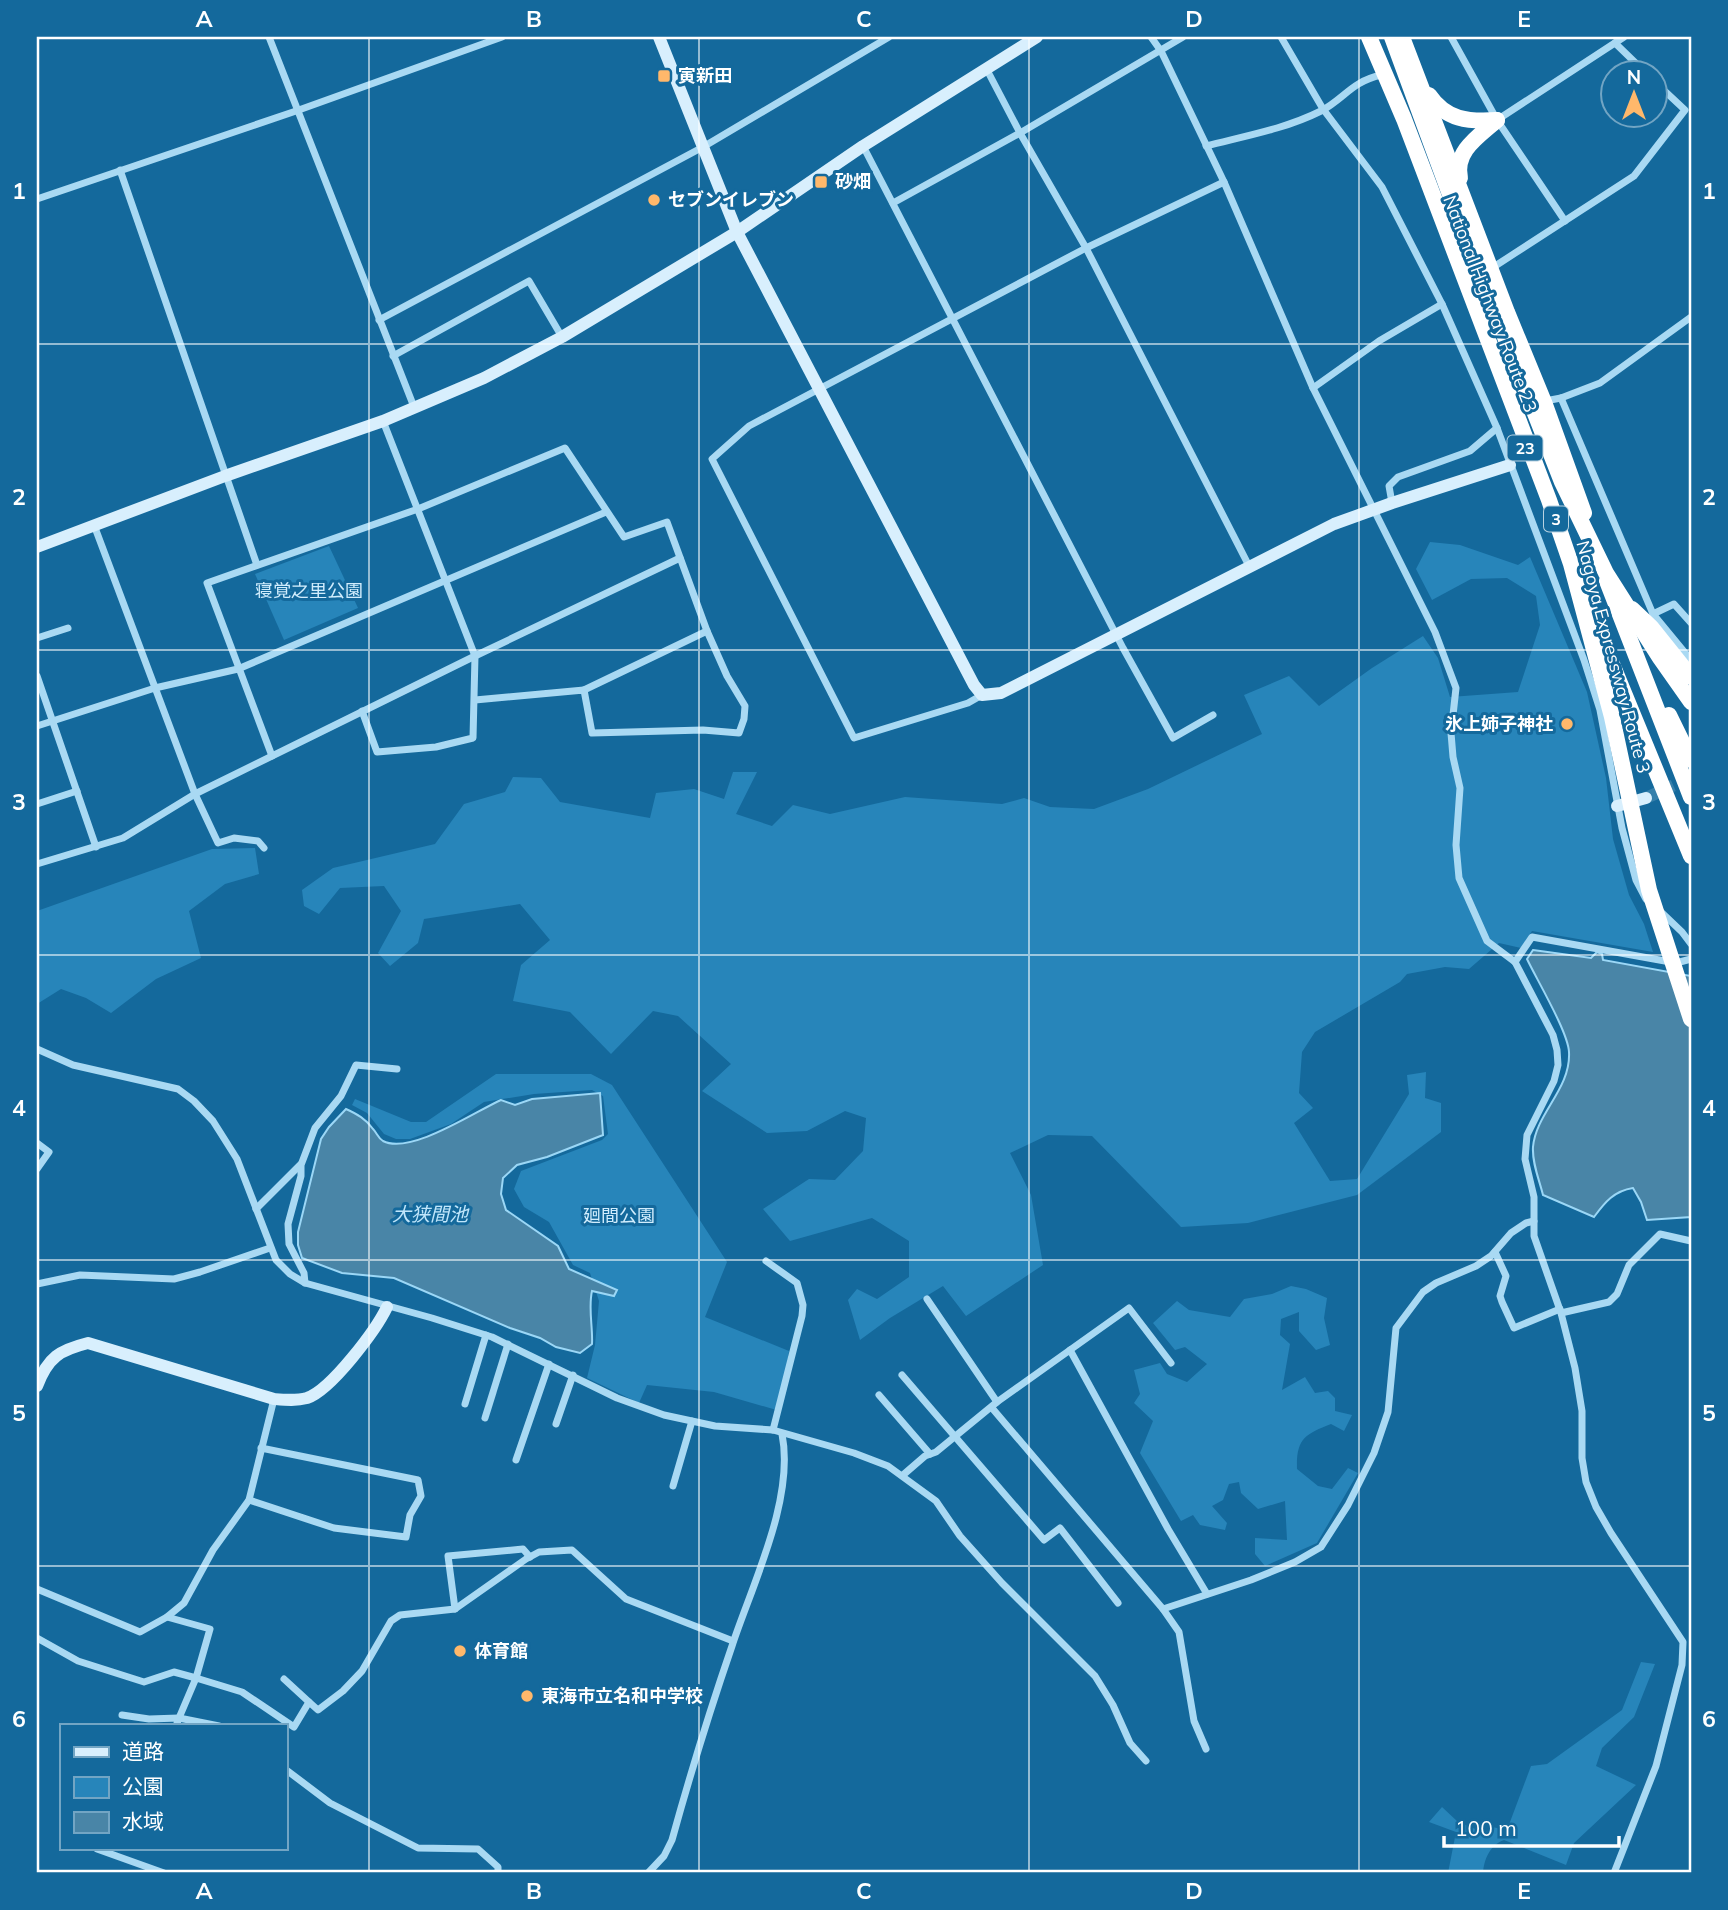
<svg xmlns="http://www.w3.org/2000/svg" width="1728" height="1910" font-family="Mulish,'Noto Sans JP',sans-serif">
<rect width="100%" height="100%" fill="#14699c"/>
<g fill="#2785ba">
<polygon points="1430,542 1460,545 1518,565 1530,557 1587,692 1606,778 1613,839 1629,895 1644,924 1653,952 1532,931 1521,948 1499,943 1469,969 1445,967 1407,974 1400,982 1315,1032 1302,1052 1299,1093 1313,1108 1294,1123 1330,1181 1357,1179 1409,1094 1407,1075 1426,1072 1425,1098 1441,1103 1441,1132 1357,1195 1248,1223 1181,1227 1092,1136 1048,1135 1010,1153 1031,1195 1043,1265 966,1316 943,1286 890,1318 860,1340 848,1300 857,1289 877,1299 909,1277 909,1241 872,1218 790,1241 763,1209 809,1179 835,1180 863,1151 866,1118 845,1111 807,1131 767,1133 702,1091 731,1064 678,1016 653,1011 611,1054 570,1012 513,1001 521,965 550,940 520,904 424,919 418,943 390,966 378,953 401,911 384,886 340,888 319,914 304,906 302,890 333,868 435,844 464,804 505,792 513,777 541,778 560,802 650,818 656,793 694,789 724,799 733,772 757,772 736,814 772,826 793,805 830,814 905,797 1002,804 1024,798 1050,807 1094,809 1148,789 1262,734 1244,695 1289,676 1319,706 1372,668 1423,636 1438,658 1450,697 1518,692 1540,625 1536,596 1507,578 1471,579 1432,600 1416,569"/>
<polygon points="329,546 358,608 284,640 255,574"/>
<polygon points="255,848 259,874 225,884 189,911 201,958 156,979 111,1013 86,998 61,989 37,1004 37,911 212,849"/>
<polygon points="496,1074 591,1074 612,1085 727,1262 705,1317 789,1351 780,1411 714,1392 647,1385 639,1403 587,1378 595,1345 599,1301 590,1273 573,1265 549,1222 524,1207 514,1189 521,1171 602,1140 608,1134 603,1096 592,1090 534,1094 484,1102 451,1124 410,1139 396,1139 384,1134 367,1113 352,1105 355,1099 411,1122 426,1122"/>
<path d="M1291,1286l15,3 21,9 -3,20 6,27 -14,5 -17,-19v-19l-18,7 -1,16 10,9 -8,46 23,-13 10,16 13,-2 7,7v13l17,4 -8,16 -13,-7c-26,10 -35,15 -34,45l21,17 14,3 16,-21 10,5 -41,70 -52,23 -10,-12v-16l32,2 -2,-39 -27,8 -17,-16 -2,-11 -10,2 -6,16 -11,6 15,17 -2,7 -25,-5 -7,-10 -12,6 -41,-68 13,-32 -19,-18 6,-9 -6,-24 26,-7 7,11 20,8 20,-18 -22,-17 -10,3 -22,-27 24,-22 12,9 41,7 14,-18 28,-5z"/>
<path d="M1641,1662l14,2 -21,53 -32,31 -6,18 40,19 -62,58 -8,22 -62,-25c-14,5 -20,19 -21,33h-35l8,-41 -27,-10 13,-15 16,15 27,11 7,-6 15,3 24,-64 16,-2 75,-54z"/>
</g>
<g fill="#4985a7" stroke="#9bd7f6" stroke-width="2">
<path d="M1533,950l58,8 6,-6 5,2 1,6 88,16v241l-44,3 -6,-18 -8,-14c-19,3 -28,14 -39,29l-51,-22c-4,-16 -11,-32 -10,-48 3,-34 38,-58 36,-95 -1,-20 -32,-72 -42,-93z"/>
<path d="M600,1093l3,42 -56,22 -30,8 -14,13 -2,16 5,16 52,36 11,23 48,21 -3,6 -22,-5c-4,17 1,36 0,53l-12,9 -24,-6 -16,-9 -30,-10 -116,-50 -52,-5 -40,-15 -4,-13v-13l23,-93 8,-12 17,-18c11,5 20,10 27,20 4,4 5,9 10,12 28,14 91,-29 118,-41l14,5 17,-6z"/>
</g>
<g fill="none" stroke-linecap="round" stroke-linejoin="round">
<polyline stroke="#3780ab" stroke-width="12" stroke-dasharray="12 6" stroke-linecap="butt" points="1646,798 1690,778"/>
<g stroke="#a9d9f3" stroke-width="7">
<polyline points="269,37 414,407"/>
<polyline points="1151,37 1161,51 1224,182 1313,388 1435,632 1456,688 1451,733 1453,757 1460,788 1456,845 1459,878 1487,941 1515,962 1553,1035 1557,1050 1558,1065 1554,1081 1527,1135 1525,1159 1534,1197 1534,1236 1561,1313 1575,1368 1582,1411 1582,1458 1586,1482 1596,1507 1611,1533 1683,1642 1682,1665 1656,1766 1614,1873"/>
<polyline points="1281,37 1323,109 1382,187 1442,304 1497,428 1584,660 1600,710 1622,828 1636,880 1646,899"/>
<polyline points="1451,37 1497,120 1565,221"/>
<polyline points="1615,43 1647,74"/>
<polyline points="986,68 1020,133 1086,248 1249,566"/>
<polyline points="1497,120 1624,37"/>
<polyline points="863,146 1123,648 1173,738 1213,715"/>
<path d="M1206,146c39,-10 79,-17 115,-35 24,-13 30,-29 60,-36"/>
<polyline points="120,170 257,565"/>
<polyline points="37,199 296,111 502,37"/>
<polyline points="893,203 1020,133 1183,37"/>
<polyline points="1492,268 1634,176 1685,110 1654,81"/>
<polyline points="379,320 703,147 889,37"/>
<polyline points="393,356 529,281 562,337"/>
<polyline points="1313,388 1379,341 1442,304"/>
<polyline points="1561,398 1653,614 1691,660"/>
<polyline points="1545,401 1561,398 1600,383 1691,317"/>
<polyline points="1392,503 1389,486 1398,477 1470,451 1497,428"/>
<polyline points="94,525 195,794 218,843 234,838 258,841 264,848"/>
<polyline points="1653,614 1674,604 1691,623"/>
<polyline points="37,638 68,628"/>
<polyline points="37,676 96,847"/>
<polyline points="584,690 707,631"/>
<polyline points="982,695 968,703 854,738 712,459 749,426 1086,248 1224,182"/>
<polyline points="362,711 377,752 436,747 473,738 475,656 383,421"/>
<polyline points="37,726 155,688 238,669 606,512"/>
<polyline points="272,756 207,583 418,509 565,448 624,537 667,522 707,631 727,676 745,706 744,719 739,733 703,730 592,733 584,690 475,700"/>
<polyline points="37,804 77,791"/>
<polyline points="37,864 123,838 195,794 475,656 680,558"/>
<polyline points="1660,911 1682,932 1691,944"/>
<polyline points="1515,962 1532,937 1676,963 1691,959"/>
<polyline points="37,1049 73,1065 178,1089 194,1101 213,1121 237,1159 276,1260 290,1274 305,1283 432,1318 492,1337 617,1398 664,1415 715,1426 773,1430 854,1453 888,1466 936,1501 960,1536 1002,1583 1095,1676 1113,1705 1130,1743 1146,1761"/>
<polyline points="37,1143 49,1152 37,1169"/>
<polyline points="256,1209 300,1165"/>
<polyline points="1495,1252 1506,1276 1500,1296 1502,1302 1514,1328 1560,1309"/>
<polyline points="766,1261 797,1283 803,1305 802,1316 773,1430"/>
<polyline points="305,1283 304,1273 289,1244 288,1224 301,1176 301,1165 315,1128 341,1096 356,1065 397,1069"/>
<polyline points="37,1284 80,1275 174,1279 200,1272 270,1248"/>
<polyline points="927,1299 997,1402"/>
<polyline points="1561,1313 1609,1302 1617,1294 1629,1265 1660,1234 1691,1241"/>
<polyline points="1070,1350 1129,1308 1171,1363"/>
<polyline points="902,1375 1044,1540 1060,1528 1118,1603"/>
<polyline points="879,1395 930,1454"/>
<polyline points="465,1404 486,1335"/>
<polyline points="992,1408 1163,1609 1251,1580 1295,1562 1321,1547 1348,1505 1374,1453 1388,1412 1396,1328 1423,1292 1436,1283 1476,1266 1491,1256 1511,1233 1526,1223 1534,1221"/>
<polyline points="485,1418 508,1344"/>
<polyline points="556,1424 573,1375"/>
<polyline points="516,1460 549,1364"/>
<polyline points="903,1475 925,1456 936,1452 997,1402 1070,1350 1168,1529 1207,1594"/>
<polyline points="673,1486 692,1421"/>
<polyline points="249,1500 334,1528 406,1537 410,1515 421,1496 418,1480 261,1448"/>
<polyline points="37,1589 140,1632 167,1617 184,1603 213,1550 249,1500 274,1399"/>
<polyline points="455,1609 448,1556 523,1549 530,1557"/>
<polyline points="1163,1609 1179,1632 1194,1721 1206,1749"/>
<polyline points="167,1617 210,1629 196,1678 242,1692 294,1727 309,1702 318,1710 343,1691 362,1671 391,1621 400,1615 455,1609 526,1559 539,1552 572,1550 626,1599 733,1641"/>
<polyline points="37,1638 78,1661 144,1682 174,1672 196,1678 179,1718 219,1726"/>
<polyline points="284,1679 309,1702"/>
<polyline points="122,1715 149,1719 179,1718 176,1726"/>
<polyline points="285,1769 330,1803 418,1848 478,1849 498,1867 498,1873"/>
<polyline points="97,1849 164,1873"/>
<path d="M648,1873l16,-17 8,-16c18,-65 38,-130 60,-194 20,-61 63,-147 50,-212"/>
</g>
<g stroke="#d8effd" stroke-width="12">
<polyline points="659,37 737,232 974,685 982,695 1001,693 1334,524 1392,503 1510,465"/>
<polyline points="37,547 225,476 383,421 484,378 562,337 737,232 863,146 1037,37"/>
<polyline points="1617,806 1646,798"/>
<path d="M37,1386c11,-29 23,-36 51,-43l186,56c12,1 22,2 33,-1 24,-8 69,-68 80,-91"/>
</g>
<g stroke="#fff" stroke-width="16">
<polyline points="1402,37 1507,312 1544,402 1584,513"/>
<path d="M1429,95c17,25 39,27 68,25"/>
<path d="M1460,178c-6,-27 19,-42 37,-58"/>
<polyline points="1607,581 1691,797"/>
<polyline points="1587,603 1691,856"/>
<polyline points="1632,609 1651,627 1691,677"/>
<polyline points="1669,715 1691,760"/>
</g>
<g stroke="#fff" stroke-width="16">
<polyline points="1369,37 1404,119 1549,500 1571,564 1612,717 1649,890 1691,1019"/>
<polyline points="1392,37 1466,238 1562,482 1606,573 1660,658 1691,702"/>
</g>
</g>
<path fill="none" stroke="#fff" stroke-width="2" stroke-opacity="0.55" d="M369,37v1836M699,37v1836M1029,37v1836M1359,37v1836M37,344h1654M37,650h1654M37,955h1654M37,1260h1654M37,1566h1654"/>
<g fill="#ffb86b" stroke="#14699c" stroke-width="2.5">
<rect x="657" y="69" width="14" height="14" rx="3.5"/>
<rect x="814" y="175" width="14" height="14" rx="3.5"/>
<circle cx="654" cy="200" r="7"/>
<circle cx="1567" cy="724" r="7"/>
<circle cx="460" cy="1651" r="7"/>
<circle cx="527" cy="1696" r="7"/>
</g>
<g text-anchor="middle" stroke-width="6" stroke-linejoin="round" paint-order="stroke">
<g fill="#14699c" stroke="#b8d2e1" stroke-width="2">
<rect x="1507.5" y="435.5" width="35" height="25" rx="5"/>
<rect x="1544" y="506.5" width="24" height="25" rx="5"/>
</g>
<g font-size="16" font-weight="bold" fill="#fff">
<text x="1525" y="454">23</text>
<text x="1556" y="525">3</text>
</g>
<g font-size="18" font-weight="bold" fill="#fff" stroke="#14699c" text-anchor="start">
<text x="678" y="82">寅新田</text>
<text x="835" y="188">砂畑</text>
<text x="668" y="206">セブンイレブン</text>
<text x="1553" y="730" text-anchor="end">氷上姉子神社</text>
<text x="474" y="1657">体育館</text>
<text x="541" y="1702">東海市立名和中学校</text>
</g>
<g font-size="18" fill="#fff" stroke="#14699c">
<text transform="translate(1490 304) rotate(69)" y="6">National Highway Route 23</text>
<text transform="translate(1613 657) rotate(75)" y="6">Nagoya Expressway Route 3</text>
</g>
<g font-size="18" fill="#d1edfd" stroke="#14699c">
<text x="309" y="597">寝覚之里公園</text>
<text x="619" y="1222">廻間公園</text>
</g>
<g font-size="19" font-style="italic" fill="#c0e6fb" stroke="#14699c">
<text x="430" y="1221">大狭間池</text>
</g>
</g>
<rect width="1728" height="1910" fill="none" stroke="#14699c" stroke-width="77"/>
<rect x="60" y="1724" width="228" height="126" fill="#14699c" stroke="#72a5c4" stroke-width="2"/>
<rect x="74" y="1747" width="35" height="10" fill="#d8effd" stroke="#72a5c4" stroke-width="2"/>
<text x="122" y="1759" font-size="21" fill="#ffffff">道路</text>
<rect x="74" y="1777" width="35" height="21" fill="#2785ba" stroke="#72a5c4" stroke-width="2"/>
<text x="122" y="1794" font-size="21" fill="#ffffff">公園</text>
<rect x="74" y="1812" width="35" height="21" fill="#4985a7" stroke="#72a5c4" stroke-width="2"/>
<text x="122" y="1829" font-size="21" fill="#ffffff">水域</text>
<g transform="translate(1634 94)"><circle r="33" fill="#14699c" stroke="#72a5c4" stroke-width="2"/>
<path d="M0-5L12 26L0 18L-12 26Z" fill="#ffb86b"/>
<text y="-10" font-size="19" font-weight="bold" text-anchor="middle" fill="#ffffff">N</text>
</g>
<path d="M1444 1836v10h175v-10" fill="none" stroke="#ffffff" stroke-width="3.5"/>
<text x="1455" y="1836" font-size="21" fill="#ffffff" stroke="#14699c" stroke-width="5" paint-order="stroke">100 m</text>
<rect x="38" y="38" width="1652" height="1833" fill="none" stroke="#fff" stroke-width="2.5"/>
<g font-size="23" text-anchor="middle" font-weight="bold" fill="#fff">
<text x="204" y="27">A</text>
<text x="534" y="27">B</text>
<text x="864" y="27">C</text>
<text x="1194" y="27">D</text>
<text x="1524" y="27">E</text>
<text x="19" y="199">1</text>
<text x="1709" y="199">1</text>
<text x="19" y="505">2</text>
<text x="1709" y="505">2</text>
<text x="19" y="810">3</text>
<text x="1709" y="810">3</text>
<text x="19" y="1116">4</text>
<text x="1709" y="1116">4</text>
<text x="19" y="1421">5</text>
<text x="1709" y="1421">5</text>
<text x="19" y="1727">6</text>
<text x="1709" y="1727">6</text>
<text x="204" y="1899">A</text>
<text x="534" y="1899">B</text>
<text x="864" y="1899">C</text>
<text x="1194" y="1899">D</text>
<text x="1524" y="1899">E</text>
</g>
</svg>
